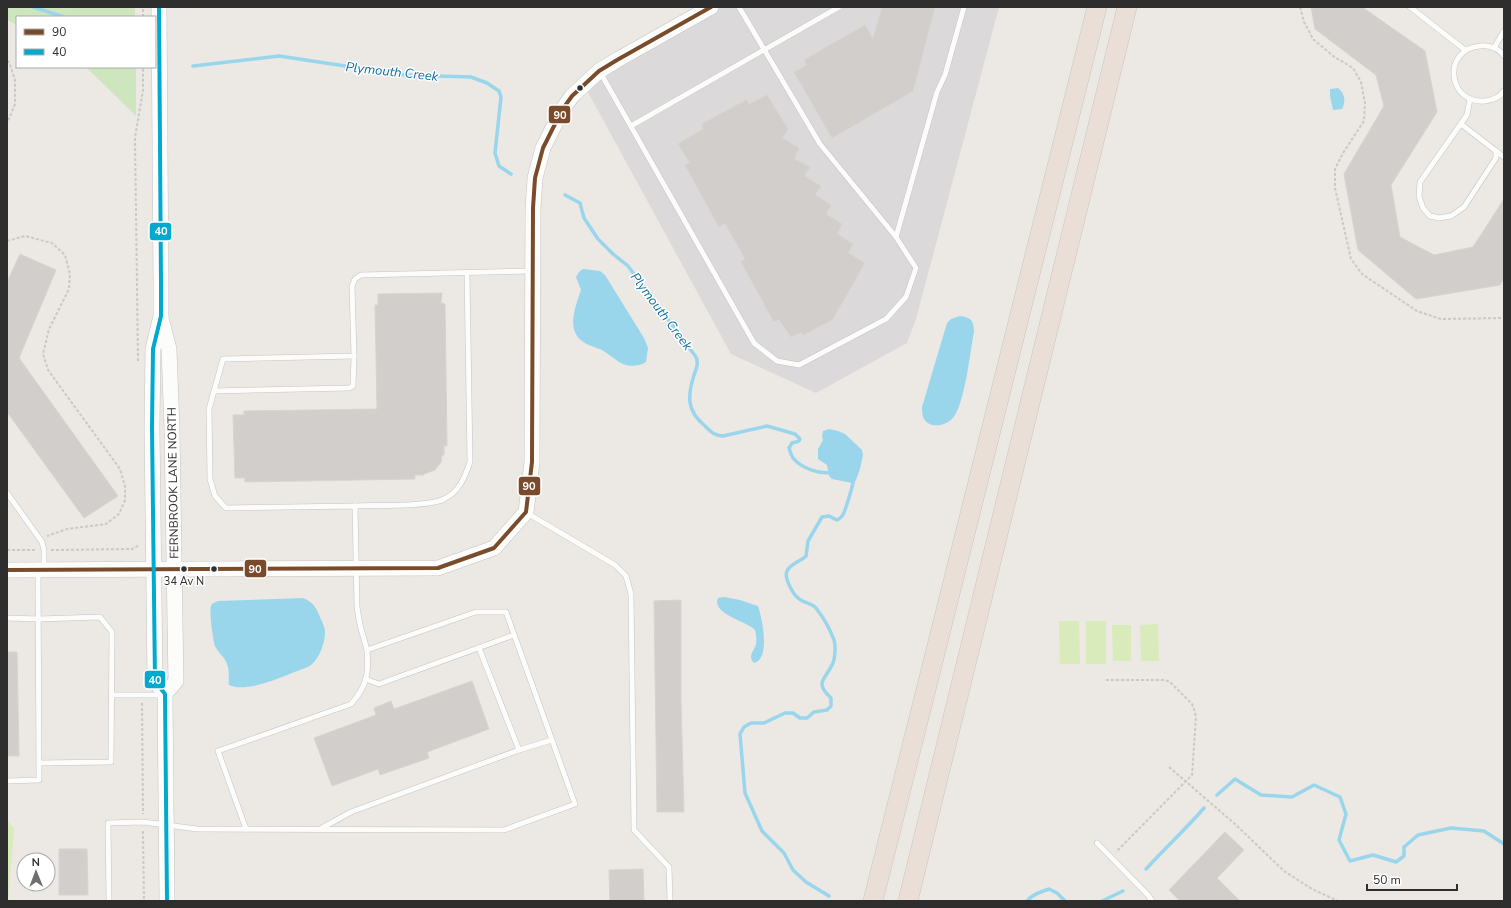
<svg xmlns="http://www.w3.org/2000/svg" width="1511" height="908" font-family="'Nunito Sans',sans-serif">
<rect width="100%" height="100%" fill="#ece8e4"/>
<polygon fill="#dcd9db" points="711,7 999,7 916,319 907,343 816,393 731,354 584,85"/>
<g fill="#cee6be">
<polygon points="7,7 135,7 135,17 17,17 17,25 7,20"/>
<polygon points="86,67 136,67 136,116"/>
</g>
<g fill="#d9eabb">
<polygon points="1059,621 1079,621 1080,664 1060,664"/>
<rect x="1086" y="621" width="20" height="43"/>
<polygon points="1158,624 1159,661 1141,661 1140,625"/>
<polygon points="1112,625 1131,625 1131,661 1113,661"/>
<polygon points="7,820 14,829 8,901 7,901"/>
</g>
<g fill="#99d6ec">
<path d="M1338,88c7,5 8,14 4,21l-9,1 -3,-14v-7z"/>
<path d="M583,269l17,2 5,4 39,63 4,10 -2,14c-10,6 -22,5 -31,-3 -5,-3 -8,-6 -13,-9 -10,-4 -23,-7 -27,-18 -5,-13 2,-30 6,-42l-5,-13 3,-5z"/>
<path d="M960,316c11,1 14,5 14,16 -4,20 -9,71 -21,86 -7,8 -23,11 -29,1 -2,-4 -2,-8 -2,-12l25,-84 4,-4z"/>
<polygon points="829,429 838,431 845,434 862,450 863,455 860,469 856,480 852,483 832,479 829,476 827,465 818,459 818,449 823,440 822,436 823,431"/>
<path d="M724,597l16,3 18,6c4,11 13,54 -4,57 -7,-7 0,-11 2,-19 1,-5 0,-9 -1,-14 -8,-9 -44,-16 -37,-32z"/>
<path d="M303,598c10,4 13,9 17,19 2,5 5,10 5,15 0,10 -5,26 -14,33 -4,3 -10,4 -14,6 -17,7 -51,22 -68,14 -1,-7 1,-14 -2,-21 -2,-7 -9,-11 -12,-18 -2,-6 -6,-35 -4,-40 1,-3 5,-4 7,-5z"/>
</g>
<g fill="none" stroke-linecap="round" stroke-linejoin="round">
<g stroke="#99d6ec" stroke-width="3.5">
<polyline points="33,7 64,17"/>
<polyline points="193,66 279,56 405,75 471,77 487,83 499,91 501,97 495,153 499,166 511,174"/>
<path d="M565,195l15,8 4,15 14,21 15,15 15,12 68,91c3,7 0,12 -2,18 -7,22 -7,36 11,51 6,6 10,10 18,10l44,-10 28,8 5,5 -1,2 -7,2 -3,5c1,3 2,7 4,10 8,10 27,17 39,14"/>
<polyline points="1217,795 1235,779 1261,795 1292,797 1314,785 1340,797 1346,814 1339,840 1350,861 1373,855 1396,862 1404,856 1404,847 1418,835 1451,828 1484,831 1504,844"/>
<path d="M1146,869c19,-21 39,-39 58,-61"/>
<path d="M829,896l-23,-14 -13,-12 -9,-17 -22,-22 -17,-38 -5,-59 4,-7 7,-4h13l21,-10h8l7,5h7l7,-6 13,-2 4,-4v-8c-17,-16 -6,-18 1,-33 3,-5 4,-19 2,-25 -4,-11 -11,-23 -18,-32 -4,-5 -13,-5 -18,-10 -6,-5 -14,-21 -11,-27 3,-7 14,-10 19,-15l2,-15 14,-24 7,-1 8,4c2,-1 4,-2 5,-4 3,-3 12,-34 12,-39"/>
<path d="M1027,901c5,-7 14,-9 22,-12l8,4 8,8"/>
<polyline points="1102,901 1123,891"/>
</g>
</g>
<g fill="#d1cecb" stroke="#d7d4d0">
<polygon points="882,7 935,7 913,91 832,138 794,72 807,65 804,60 865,25 873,39"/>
<polygon points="1311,7 1362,7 1425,51 1437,112 1391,185 1400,237 1434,255 1473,247 1504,199 1504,278 1500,285 1416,299 1358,250 1344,174 1384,106 1376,75 1315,29"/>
<polygon points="767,95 788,129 782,138 799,148 794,159 810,167 804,176 821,186 815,195 831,205 826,214 842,224 837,234 853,244 848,253 865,263 832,320 803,335 801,332 791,337 779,319 774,322 741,262 745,259 725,223 719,227 685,165 690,163 678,144 703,129 702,124 746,100 749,104"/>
<polygon points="20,254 56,270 19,358 118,496 84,518 7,412 7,282"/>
<polygon points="442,293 441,303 445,304 447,446 444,446 444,455 442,455 441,462 435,470 424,474 424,475 415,475 415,479 245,482 245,478 235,478 233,415 244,415 244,411 377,409 375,305 378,305 378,294"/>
<polygon points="681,600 681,701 684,812 657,812 654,601"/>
<polygon points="7,652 17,652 19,756 7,756"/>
<polygon points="472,681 489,729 427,752 429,758 380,775 378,769 332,786 314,738 376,715 374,708 391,701 394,709"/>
<polygon points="1225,832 1244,850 1217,878 1240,901 1180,901 1169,890"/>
<polygon points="59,849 87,849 88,895 59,895"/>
<polygon points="643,869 644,901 610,901 609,870"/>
</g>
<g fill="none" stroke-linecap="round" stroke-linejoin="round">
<defs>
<g id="lane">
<polyline points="739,7 820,144 896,237"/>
<polyline points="1410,7 1465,50"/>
<polyline points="1494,48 1504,31"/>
<path d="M1504,56c-5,-8 -15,-11 -24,-10 -38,3 -33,58 5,55 7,-1 15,-4 19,-10"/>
<polyline points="600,72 754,343 777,361 799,365 886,319 906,297 916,268 896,237 937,92 945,75 964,7"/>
<polyline points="1461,124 1496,151 1496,158 1464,207 1451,216 1439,218 1430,216 1423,208 1419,196 1420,182 1467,115 1470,99"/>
<polyline points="631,126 839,7"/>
<polyline points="1496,151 1504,157"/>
<polyline points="214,391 349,388 353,386 354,356"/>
<polyline points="7,493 42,542 44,550 44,569"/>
<path d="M355,506c20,-1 74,1 89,-7 15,-7 21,-22 26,-37l-3,-189"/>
<polyline points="527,513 615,565 626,576 631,594 634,830 669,867 670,901"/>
<polyline points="7,618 39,619 100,617 112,632 111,762 39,763"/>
<polyline points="479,648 519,750 552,740"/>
<polyline points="365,679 379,684 514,635"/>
<polyline points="112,695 163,695"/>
<polyline points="7,781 39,780 38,572"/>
<path d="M246,829l-28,-78 133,-47c16,-18 18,-30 16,-54"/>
<polyline points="320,829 351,812 519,750"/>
<polyline points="1097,843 1148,895 1152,901"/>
<polyline points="109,901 108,823 143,822 197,829 504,830 575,804 506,612 476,612 367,650 360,625 357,607 355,506 226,508 215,496 210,479 209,409 223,359 354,356 352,286 355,279 361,275 531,271"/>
</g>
<g id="secondary">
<polyline points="159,7 161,283 161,316 153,349 152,427 155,681 165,694 167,901"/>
<polyline points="161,318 169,349 172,429 175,622 176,681 165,694"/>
<polyline points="7,570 438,568 494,548 526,512 532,462 533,208 535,178 543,148 562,110 572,96 599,71 617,60 711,7"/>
</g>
<g id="highway">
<polyline points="873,901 1097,7"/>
<polyline points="908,901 1127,7"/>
</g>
</defs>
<use href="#lane" stroke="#c5c4c5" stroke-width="6"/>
<use href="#secondary" stroke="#c5c4c5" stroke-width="16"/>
<use href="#highway" stroke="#c6c5c4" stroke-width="20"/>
<g stroke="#c9c9c8" stroke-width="2" stroke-dasharray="3 2" stroke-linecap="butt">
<polyline points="1300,7 1304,22 1313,39 1333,56 1353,68 1361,82 1365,103 1364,121 1343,153 1335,169 1335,188 1351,259 1362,274 1417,311 1441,319 1504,318"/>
<polyline points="143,17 143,7"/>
<polyline points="7,61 9,62 15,80 15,104 9,119 7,120"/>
<polyline points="7,241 25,236 52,243 65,255 70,274 69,289 49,329 43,354 48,370 120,469 125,486 125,500 119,514 106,524 67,529 47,536"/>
<polyline points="138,361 135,138 143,90 143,67"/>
<polyline points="7,550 37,550"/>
<polyline points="51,550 132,549 139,545"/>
<polyline points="1106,680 1165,680 1170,682 1192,704 1194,709 1196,717 1192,775 1116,852"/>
<polyline points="142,703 143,814"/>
<polyline points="1169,767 1235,824 1284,871 1312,889 1338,901"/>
<polyline points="143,831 144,901"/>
</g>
<use href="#lane" stroke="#fcfcfb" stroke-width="5"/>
<use href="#secondary" stroke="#fcfcfb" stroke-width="15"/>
<use href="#highway" stroke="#eadfd6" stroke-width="19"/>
<defs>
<polyline id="bus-1" points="7,570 438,568 494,548 526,512 532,462 533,208 535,178 543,148 562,110 572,96 599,71 617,60 711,7"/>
<polyline id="bus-2" points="159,7 161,283 161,316 153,349 152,427 155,681 165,694 167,901"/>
</defs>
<use href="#bus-1" stroke="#fff" stroke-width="7"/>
<use href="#bus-2" stroke="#fff" stroke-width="7"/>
<use href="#bus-1" stroke="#7a4b2a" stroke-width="4"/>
<use href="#bus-2" stroke="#00a9ce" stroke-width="4"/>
</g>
<g fill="#2e2e2e" stroke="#fff" stroke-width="1.5">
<circle cx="580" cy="88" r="3.5"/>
<circle cx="184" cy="569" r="3.5"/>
<circle cx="214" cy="569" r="3.5"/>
</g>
<g text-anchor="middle" stroke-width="3" stroke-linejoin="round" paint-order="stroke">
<g font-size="11" fill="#2e2e2e" stroke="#fff">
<text x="184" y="585">34 Av N</text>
</g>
<g font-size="12" fill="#2e2e2e" stroke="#fff">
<text transform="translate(173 483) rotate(-91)" y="4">FERNBROOK LANE NORTH</text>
</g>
<g font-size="13" font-style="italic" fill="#0d6fa3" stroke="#fff">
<text transform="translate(392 71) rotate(6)" y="5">Plymouth Creek</text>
<text transform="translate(662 311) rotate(53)" y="5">Plymouth Creek</text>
</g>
</g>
<g stroke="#fff" stroke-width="1.5">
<rect x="548" y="105" width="23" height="19" rx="4" fill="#7a4b2a"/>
<rect x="149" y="222" width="23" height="19" rx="4" fill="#00a9ce"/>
<rect x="518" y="476" width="23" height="20" rx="4" fill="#7a4b2a"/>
<rect x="244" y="559" width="23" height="19" rx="4" fill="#7a4b2a"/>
<rect x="144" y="670" width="22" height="19" rx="4" fill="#00a9ce"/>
</g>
<g font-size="11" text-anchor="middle" font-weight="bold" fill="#fff">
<text x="560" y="119">90</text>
<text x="161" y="235">40</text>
<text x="529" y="490">90</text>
<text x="255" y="573">90</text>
<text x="155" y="684">40</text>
</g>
<rect width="1511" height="908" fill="none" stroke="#2e2e2e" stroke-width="16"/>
<rect x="16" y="16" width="140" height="52" fill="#ffffff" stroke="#ababab"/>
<rect x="24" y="29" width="20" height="6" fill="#7a4b2a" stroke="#ababab"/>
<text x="52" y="36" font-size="12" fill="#2e2e2e">90</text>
<rect x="24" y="49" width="20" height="6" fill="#00a9ce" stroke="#ababab"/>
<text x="52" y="56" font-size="12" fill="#2e2e2e">40</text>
<g transform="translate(36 872) rotate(359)"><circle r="19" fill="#ffffff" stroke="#ababab"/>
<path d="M0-3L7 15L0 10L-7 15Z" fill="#706f6e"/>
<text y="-6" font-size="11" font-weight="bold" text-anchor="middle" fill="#2e2e2e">N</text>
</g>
<path d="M1367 884v6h90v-6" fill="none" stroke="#2e2e2e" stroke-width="2"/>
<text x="1373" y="884" font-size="12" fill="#2e2e2e" stroke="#ffffff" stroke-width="3" paint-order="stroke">50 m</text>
</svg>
